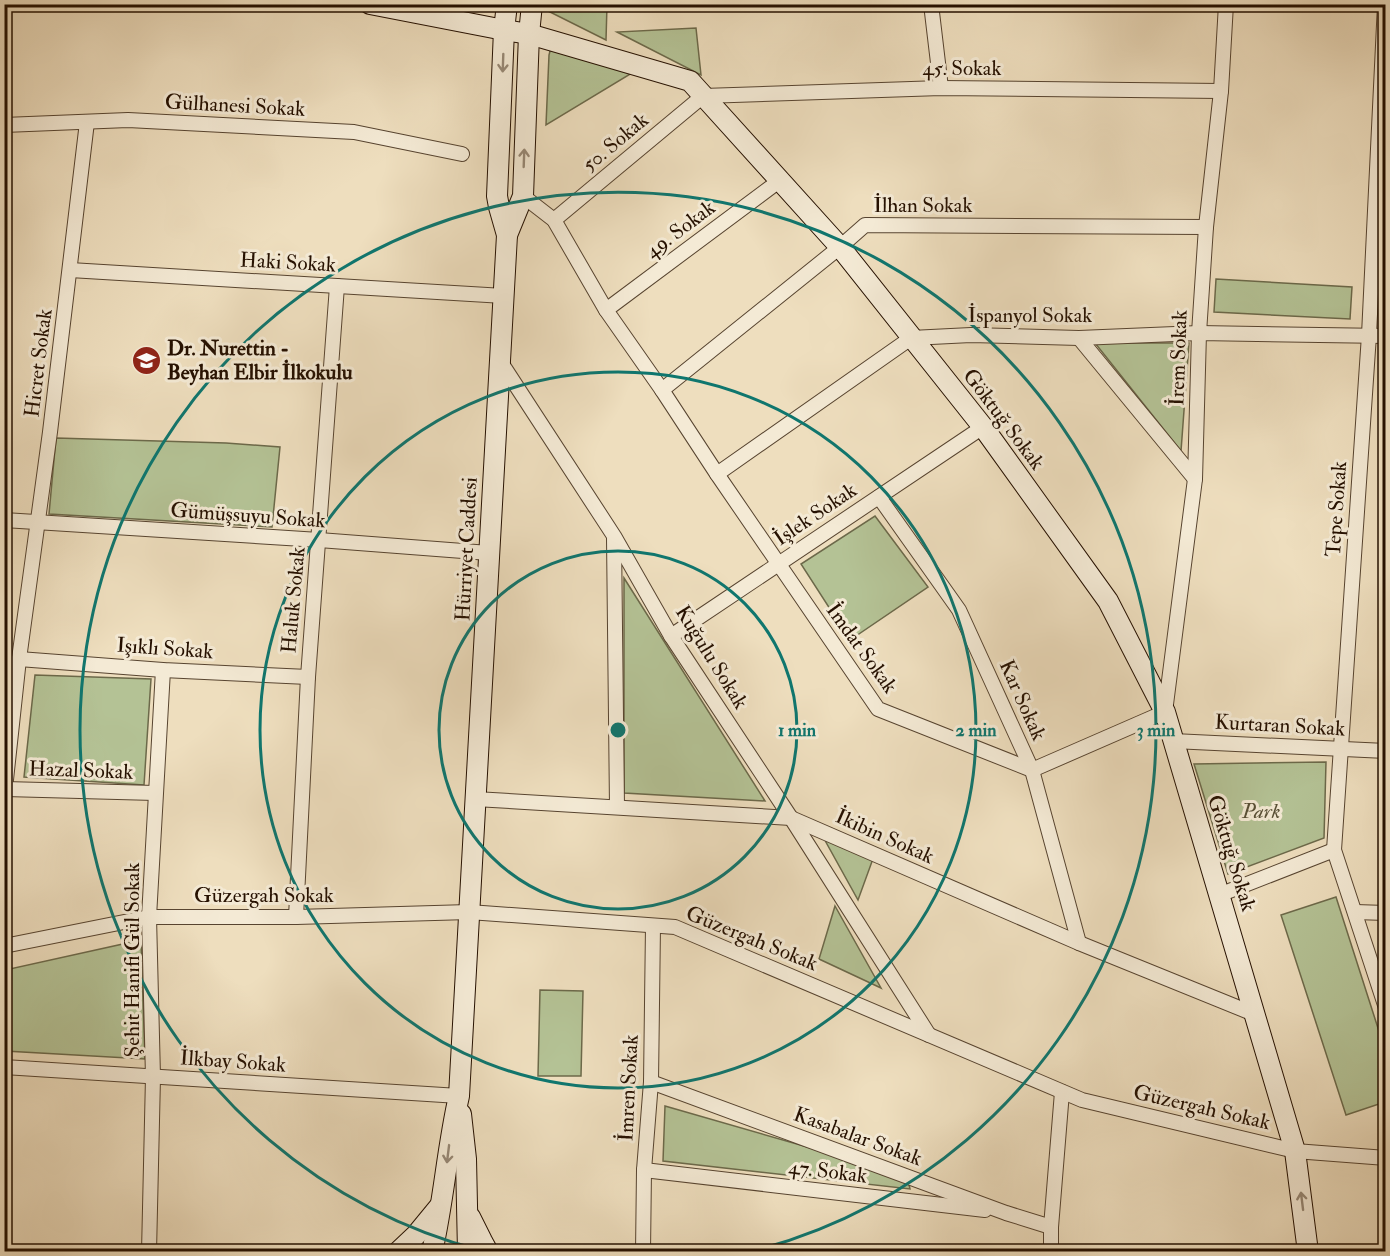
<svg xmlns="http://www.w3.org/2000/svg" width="1390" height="1256" font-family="'IM FELL Double Pica',serif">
<rect width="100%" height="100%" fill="#eedebe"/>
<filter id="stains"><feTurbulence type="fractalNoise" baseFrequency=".00333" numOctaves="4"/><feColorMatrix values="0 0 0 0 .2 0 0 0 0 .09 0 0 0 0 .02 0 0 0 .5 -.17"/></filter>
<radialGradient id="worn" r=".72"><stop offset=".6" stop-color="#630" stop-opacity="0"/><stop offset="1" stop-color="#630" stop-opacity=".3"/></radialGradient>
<g fill="#b4c295" stroke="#6c694a" stroke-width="1.5">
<polygon points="544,5 607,5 606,40 544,9"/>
<polygon points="696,28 701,75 617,32"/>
<polygon points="551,47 632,73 546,125 549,55"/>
<polygon points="1216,279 1352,287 1350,319 1214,312"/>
<polygon points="1095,343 1189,343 1181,451"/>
<polygon points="56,438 226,443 280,447 272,527 49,514"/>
<polygon points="875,516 928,587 850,640 801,564"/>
<polygon points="624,578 765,801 624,793"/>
<polygon points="35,675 151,679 144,785 24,777"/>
<polygon points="1326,762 1324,838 1228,874 1194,764"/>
<polygon points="822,835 874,856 858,900"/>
<polygon points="1336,897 1385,1050 1385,1102 1346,1115 1281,915"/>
<polygon points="835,906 881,988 819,959"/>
<polygon points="141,940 145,1059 5,1051 5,970"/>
<polygon points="540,990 583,991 581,1076 538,1076"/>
<polygon points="665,1106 842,1157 908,1180 910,1189 663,1161"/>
</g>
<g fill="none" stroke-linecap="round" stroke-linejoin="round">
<defs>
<g id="street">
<polyline points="931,4 941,88"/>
<polyline points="1385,4 1369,335 1334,850 1386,1008"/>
<polyline points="87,122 50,432 19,659 5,789 155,793"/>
<polyline points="4,125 128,120 354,132 462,154"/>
<polyline points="523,196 554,220 606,310 662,390 717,474 878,709 1032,770 1165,712 1195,479 1199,333 1206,227 1221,91 1226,4"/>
<polyline points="554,220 703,96 941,88 1221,91"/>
<polyline points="70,270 504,296"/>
<polyline points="606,310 779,181"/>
<polyline points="1079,338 1195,479"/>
<polyline points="500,361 614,536 671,636 791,818 929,1035"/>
<polyline points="662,390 840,247 865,225 1206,227"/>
<polyline points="717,474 911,338 971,335 1079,338 1199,333 1386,336"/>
<polyline points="879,497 959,610 1032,770 1079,943"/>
<polyline points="4,520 319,540 489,553"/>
<polyline points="614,538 617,807"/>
<polyline points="671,636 983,427"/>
<polyline points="19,659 163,670 308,677"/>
<polyline points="1173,741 1386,751"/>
<polyline points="475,799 791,818 1079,943 1254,1014"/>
<polyline points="1219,895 1334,850"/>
<polyline points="1355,912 1386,913"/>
<polyline points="296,917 308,677 337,286"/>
<polyline points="4,946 149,917 296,917 469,912 675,927 1082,1100 1295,1151 1386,1158"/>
<polyline points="4,1067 459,1096"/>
<polyline points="651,1082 1006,1213 1051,1227"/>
<polyline points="644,1170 985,1210"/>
<polyline points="149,1252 153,1077 149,917 163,670"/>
<polyline points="643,1252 644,1170 651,1082 653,926"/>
<polyline points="1051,1252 1051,1227 1062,1092"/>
</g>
<g id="secondary">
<polyline points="370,4 504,30 529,34 690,81 840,247 983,427 1108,601 1165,712 1295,1151 1308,1252"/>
<polyline points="507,235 523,196 529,34 532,4"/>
<polyline points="461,1114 466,1159 468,1252"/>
<polyline points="470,1217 482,1241 488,1252"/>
<polyline points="398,1252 416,1235 439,1207"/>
<path d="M432,1252c12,-52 15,-104 27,-156l48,-861 -8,-28 -2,-11 7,-166 3,-26"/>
</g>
</defs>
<use href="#street" stroke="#574430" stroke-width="16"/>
<use href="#secondary" stroke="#251000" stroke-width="22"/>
<use href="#street" stroke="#f4ead5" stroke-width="14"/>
<use href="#secondary" stroke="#f4ead5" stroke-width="20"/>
</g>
<defs><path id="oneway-shaft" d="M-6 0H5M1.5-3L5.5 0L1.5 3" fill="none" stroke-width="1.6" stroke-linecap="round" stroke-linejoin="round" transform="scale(1.5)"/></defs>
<g stroke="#978875">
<use href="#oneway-shaft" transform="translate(503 63) rotate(92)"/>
<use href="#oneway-shaft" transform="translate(524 158) rotate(-88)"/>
<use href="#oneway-shaft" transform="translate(448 1154) rotate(97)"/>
<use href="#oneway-shaft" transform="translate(1302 1201) rotate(-97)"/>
</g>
<g fill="none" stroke="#0f766e" stroke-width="3">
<circle cx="618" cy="730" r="179"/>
<circle cx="618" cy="730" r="358"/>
<path d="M483 1251A538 538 0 1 1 753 1251"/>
</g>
<defs>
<symbol id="school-disc" viewBox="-11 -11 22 22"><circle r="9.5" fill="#8f2418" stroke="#f4ead5"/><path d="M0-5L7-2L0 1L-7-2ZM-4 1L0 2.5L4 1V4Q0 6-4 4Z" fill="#fff"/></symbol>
</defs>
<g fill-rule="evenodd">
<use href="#school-disc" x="130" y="344" width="33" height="33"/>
</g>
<g text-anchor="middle" stroke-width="6" stroke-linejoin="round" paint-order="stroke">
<g font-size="21" fill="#251000" stroke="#f4ead5">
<text x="962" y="75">45. Sokak</text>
<text transform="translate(235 105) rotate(3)" y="7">Gülhanesi Sokak</text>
<text transform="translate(615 142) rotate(-40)" y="7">50. Sokak</text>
<text x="923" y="212">İlhan Sokak</text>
<text transform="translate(680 229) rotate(-37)" y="7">49. Sokak</text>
<text transform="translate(288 262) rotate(3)" y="7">Haki Sokak</text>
<text x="1030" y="322">İspanyol Sokak</text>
<text transform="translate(1178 358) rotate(-88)" y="7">İrem Sokak</text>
<text transform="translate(38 363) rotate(-83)" y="7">Hicret Sokak</text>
<text transform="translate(1004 419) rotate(53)" y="7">Göktuğ Sokak</text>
<text transform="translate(1336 509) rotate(-86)" y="7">Tepe Sokak</text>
<text transform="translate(815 514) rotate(-34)" y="7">İşlek Sokak</text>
<text transform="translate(248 515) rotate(4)" y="7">Gümüşsuyu Sokak</text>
<text transform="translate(466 549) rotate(-87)" y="7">Hürriyet Caddesi</text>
<text transform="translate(293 600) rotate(-85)" y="7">Haluk Sokak</text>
<text transform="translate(165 648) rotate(4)" y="7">Işıklı Sokak</text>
<text transform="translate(862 648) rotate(54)" y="7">İmdat Sokak</text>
<text transform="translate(712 657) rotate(58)" y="7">Kuğulu Sokak</text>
<text transform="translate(1023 700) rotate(66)" y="7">Kar Sokak</text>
<text transform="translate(1280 725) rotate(3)" y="7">Kurtaran Sokak</text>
<text transform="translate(81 770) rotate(2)" y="7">Hazal Sokak</text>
<text transform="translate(885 836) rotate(24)" y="7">İkibin Sokak</text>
<text transform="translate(1232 853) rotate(73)" y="7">Göktuğ Sokak</text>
<text x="264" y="902">Güzergah Sokak</text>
<text transform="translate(752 938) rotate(22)" y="7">Güzergah Sokak</text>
<text transform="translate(132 960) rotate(-90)" y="7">Şehit Hanifi Gül Sokak</text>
<text transform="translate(233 1061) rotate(4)" y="7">İlkbay Sokak</text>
<text transform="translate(628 1088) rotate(-87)" y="7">İmren Sokak</text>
<text transform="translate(1202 1107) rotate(13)" y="7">Güzergah Sokak</text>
<text transform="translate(858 1136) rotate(20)" y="7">Kasabalar Sokak</text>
<text transform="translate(828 1171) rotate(7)" y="7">47. Sokak</text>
</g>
<g font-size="21" font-weight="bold" fill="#251000" stroke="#f4ead5" text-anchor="start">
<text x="167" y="355">Dr. Nurettin -<tspan x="167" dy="24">Beyhan Elbir İlkokulu</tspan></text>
</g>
<g font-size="21" font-style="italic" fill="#574e34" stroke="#f4ead5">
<text x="1261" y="818">Park</text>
</g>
</g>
<circle cx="618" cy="730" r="9" fill="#0f766e" stroke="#f4ead5" stroke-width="3"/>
<g font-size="18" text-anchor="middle" font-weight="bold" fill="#0f766e" stroke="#f4ead5" stroke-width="6" stroke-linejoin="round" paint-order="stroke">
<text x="797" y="736">1 min</text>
<text x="976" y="736">2 min</text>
<text x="1156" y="736">3 min</text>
</g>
<rect width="1390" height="1256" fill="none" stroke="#eedebe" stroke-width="24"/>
<rect x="6" y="6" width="1378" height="1244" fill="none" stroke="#251000" stroke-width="3"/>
<rect x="12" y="12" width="1366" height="1232" fill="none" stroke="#251000" stroke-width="1.5"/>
<rect width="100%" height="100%" filter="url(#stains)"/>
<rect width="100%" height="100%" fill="url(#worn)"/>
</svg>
